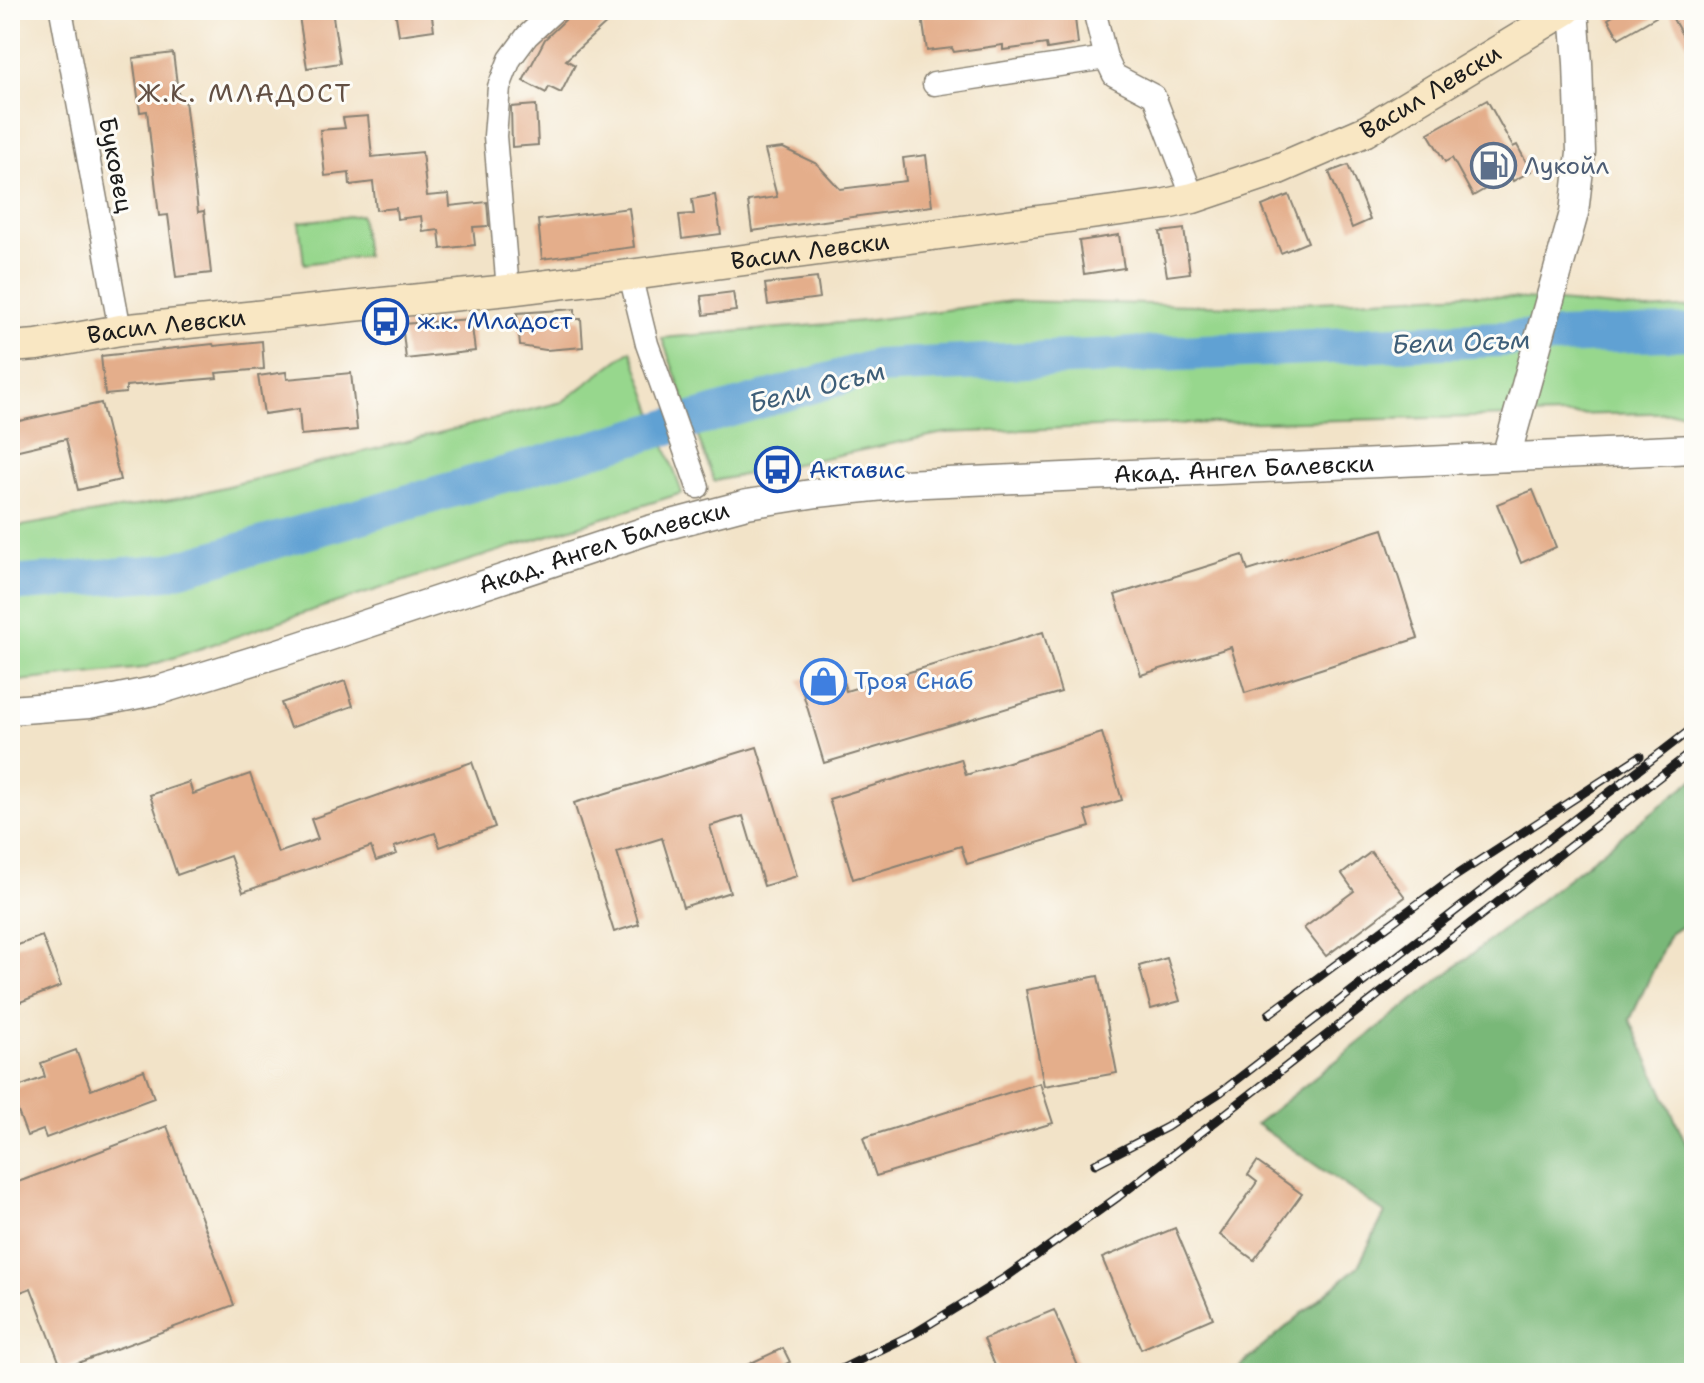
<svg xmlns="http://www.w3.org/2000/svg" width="1704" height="1383" font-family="'Shantell Sans',sans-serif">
<rect width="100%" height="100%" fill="#fdfcf7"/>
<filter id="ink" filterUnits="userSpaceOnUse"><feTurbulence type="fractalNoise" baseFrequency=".0125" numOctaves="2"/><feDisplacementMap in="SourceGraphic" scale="16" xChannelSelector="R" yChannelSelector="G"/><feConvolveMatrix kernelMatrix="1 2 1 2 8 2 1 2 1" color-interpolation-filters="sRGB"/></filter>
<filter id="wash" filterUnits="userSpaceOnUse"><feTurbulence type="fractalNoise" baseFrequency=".006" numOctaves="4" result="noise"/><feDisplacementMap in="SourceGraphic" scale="32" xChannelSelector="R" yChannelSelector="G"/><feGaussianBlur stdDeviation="1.8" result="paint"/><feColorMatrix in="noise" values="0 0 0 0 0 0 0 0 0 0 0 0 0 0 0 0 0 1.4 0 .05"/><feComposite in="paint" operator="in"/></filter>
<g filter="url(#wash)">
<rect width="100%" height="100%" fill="#f2e3c8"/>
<g fill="#97d78d" stroke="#5a7a54" stroke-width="2">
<polygon points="361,215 366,256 304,264 299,222"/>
<polygon points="1467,294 1647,310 1694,307 1694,412 1172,424 944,433 714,481 662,338 864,321 1011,301 1242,306"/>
<polygon points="631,350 682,493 313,610 143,668 10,682 10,528 176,499 562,402"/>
</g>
<polygon fill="#79b878" stroke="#4a6a4a" stroke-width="2" points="1694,779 1694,918 1670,934 1630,1020 1694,1161 1694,1373 1232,1373 1358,1266 1385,1213 1256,1124"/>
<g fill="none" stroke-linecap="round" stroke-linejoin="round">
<polyline stroke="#60a1d3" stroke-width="36" points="10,584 167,572 876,367 1418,342 1694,332"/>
</g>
<g id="blocks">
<g fill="#e4ae8b">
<polygon points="298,10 332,10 340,63 307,68"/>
<polygon points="395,10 431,10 434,30 399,35"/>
<polygon points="569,10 621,10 566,60 575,65 561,93 549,87 546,93 523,81 545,39 565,20"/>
<polygon points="921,10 1074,10 1078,44 1047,49 1046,44 1003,50 1003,45 954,52 952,48 927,51"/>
<polygon points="1623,10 1694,10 1694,56 1668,10 1619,38 1608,19"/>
<polygon points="173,53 179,100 185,100 198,212 204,211 211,273 176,277 168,215 159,216 147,111 140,112 133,58"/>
<polygon points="1487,100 1513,147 1517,145 1531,171 1513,181 1510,175 1473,196 1452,158 1445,162 1428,133"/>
<polygon points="536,105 538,145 512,147 511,107"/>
<polygon points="368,116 372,157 422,152 427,196 449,194 450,206 487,202 489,226 473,227 475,245 441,249 439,230 423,232 421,216 397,219 396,208 376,210 373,182 350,185 349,173 325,176 320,130 345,128 343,118"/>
<polygon points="783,148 817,164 840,189 906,181 903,158 926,155 932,206 752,231 748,201 777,197 765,150"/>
<polygon points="1348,165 1370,220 1352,228 1329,172"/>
<polygon points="715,195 721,234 682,239 679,215 694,214 692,199"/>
<polygon points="1289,195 1308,242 1281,253 1262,206"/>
<polygon points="629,208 634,247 542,259 538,220"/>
<polygon points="1184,229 1190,273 1167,276 1160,232"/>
<polygon points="1119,235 1124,268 1084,274 1079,241"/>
<polygon points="817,278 820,298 768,305 765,284"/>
<polygon points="733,292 736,311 704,315 701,296"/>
<polygon points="575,309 575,319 581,319 583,347 546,350 520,346 517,313"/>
<polygon points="471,319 475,351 406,359 402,324"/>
<polygon points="262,341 264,369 216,373 217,378 126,386 126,393 105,395 101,356 213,344 214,346"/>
<polygon points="286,372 287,379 351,373 357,430 301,435 299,409 264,414 258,376"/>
<polygon points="101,403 120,480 78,490 66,439 10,452 10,423"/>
<polygon points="1533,490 1556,547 1521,563 1497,504"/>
<polygon points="1383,529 1418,638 1245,693 1231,647 1141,675 1115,595 1243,555 1248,571"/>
<polygon points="1043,632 1061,692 824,763 799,680 839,668 846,691"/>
<polygon points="345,681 353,706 290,728 281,703"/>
<polygon points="1102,733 1122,800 1085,811 1090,827 967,864 961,846 853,879 829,799 961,759 966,775"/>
<polygon points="757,747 797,876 764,886 743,816 710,826 730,892 683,907 662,838 617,852 639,924 614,932 574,803"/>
<polygon points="472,762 495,827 440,847 435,833 394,847 397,854 376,861 371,847 243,892 230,856 177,875 150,795 189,782 193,794 250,774 278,853 318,839 311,819"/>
<polygon points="1371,852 1405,897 1326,956 1304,928 1354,891 1342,874"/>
<polygon points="42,936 61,986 10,1006 10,948"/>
<polygon points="1167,958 1180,1001 1151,1009 1139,966"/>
<polygon points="1098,976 1117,1073 1044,1086 1026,990"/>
<polygon points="76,1050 91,1090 144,1070 154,1098 46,1138 43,1130 27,1136 10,1090 45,1077 41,1063"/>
<polygon points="1040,1083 1053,1123 876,1176 863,1138"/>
<polygon points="167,1126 234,1305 62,1369 31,1288 10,1296 10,1185"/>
<polygon points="1257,1162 1302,1194 1254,1260 1220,1235 1257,1182 1248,1175"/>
<polygon points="1175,1228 1213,1318 1141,1349 1102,1258"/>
<polygon points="1054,1310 1081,1373 998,1373 984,1339"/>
<polygon points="783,1348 790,1362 768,1373 730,1373"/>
</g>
</g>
</g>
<g filter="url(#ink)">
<use href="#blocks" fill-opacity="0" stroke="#878072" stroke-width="2"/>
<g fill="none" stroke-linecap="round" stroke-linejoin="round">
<defs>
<g id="minor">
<polyline points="61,10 120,330"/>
<polyline points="1094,10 1106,58 1114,75 1154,96 1193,198"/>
<polyline points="934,84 1106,58"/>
<polyline points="630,275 647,344 698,487"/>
<polyline points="508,290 495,136 499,87 510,59 527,36 555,10"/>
</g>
<g id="tertiary">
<polyline points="1506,457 1574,213 1581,152 1578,63 1574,10"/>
<path id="s1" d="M10,710l79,-6 70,-14 123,-38 367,-122 98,-26 70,-11 86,-9 791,-35"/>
</g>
<g id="secondary">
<path id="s2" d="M10,347l27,-2 83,-15 388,-40 122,-15 536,-71 27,-6 83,-28 90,-39 200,-121"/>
</g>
</defs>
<use href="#minor" stroke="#878072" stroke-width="25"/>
<use href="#tertiary" stroke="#878072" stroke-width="31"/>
<use href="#secondary" stroke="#878072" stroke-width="33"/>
<use href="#minor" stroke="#fff" stroke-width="22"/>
<use href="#tertiary" stroke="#fff" stroke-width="28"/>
<use href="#secondary" stroke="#f9e7c3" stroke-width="30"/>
<defs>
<g id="rail">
<polyline points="1269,1014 1451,879 1640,756"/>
<polyline points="1095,1164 1167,1127 1221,1092 1694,727"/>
<polyline points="833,1373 915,1333 1006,1277 1118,1197 1694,750"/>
</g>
</defs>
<use href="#rail" stroke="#1c1c1c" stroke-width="9"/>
<use href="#rail" stroke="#fdfcf7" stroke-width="6" stroke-dasharray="18" stroke-linecap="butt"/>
</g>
</g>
<defs>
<symbol id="fuel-ring" viewBox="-11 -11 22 22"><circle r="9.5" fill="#fdfcf7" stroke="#5c6f8a" stroke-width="1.5"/><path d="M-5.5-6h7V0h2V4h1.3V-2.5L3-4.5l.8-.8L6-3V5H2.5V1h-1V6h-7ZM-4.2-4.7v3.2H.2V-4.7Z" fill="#5c6f8a"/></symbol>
<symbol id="bus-ring" viewBox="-11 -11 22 22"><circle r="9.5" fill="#fdfcf7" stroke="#1a4fb4" stroke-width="1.5"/><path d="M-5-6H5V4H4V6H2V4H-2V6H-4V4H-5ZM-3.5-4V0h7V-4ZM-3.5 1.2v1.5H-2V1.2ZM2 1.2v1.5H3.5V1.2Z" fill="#1a4fb4"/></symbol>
<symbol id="shop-ring" viewBox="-11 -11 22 22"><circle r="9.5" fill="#fdfcf7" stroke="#3f7fe0" stroke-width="1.5"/><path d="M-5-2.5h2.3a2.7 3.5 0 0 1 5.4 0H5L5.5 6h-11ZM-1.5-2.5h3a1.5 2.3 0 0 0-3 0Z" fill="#3f7fe0"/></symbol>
</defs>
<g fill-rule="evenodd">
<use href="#fuel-ring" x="1468" y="140" width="51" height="51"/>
<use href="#bus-ring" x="360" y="296" width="51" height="51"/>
<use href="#bus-ring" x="752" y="444" width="51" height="51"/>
<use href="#shop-ring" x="798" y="656" width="51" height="51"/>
</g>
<g text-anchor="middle" stroke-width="6" stroke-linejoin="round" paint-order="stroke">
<g font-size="24" fill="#1c1c1c" stroke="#fdfcf7">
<text dy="8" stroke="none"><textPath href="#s2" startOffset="1454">Васил Левски</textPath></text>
<text transform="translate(116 165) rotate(79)" y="8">Буковец</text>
<text dy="8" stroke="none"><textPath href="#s2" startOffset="806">Васил Левски</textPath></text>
<text dy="8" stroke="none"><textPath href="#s2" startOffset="158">Васил Левски</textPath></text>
<text dy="8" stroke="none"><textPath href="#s1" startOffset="1266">Акад. Ангел Балевски</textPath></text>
<text dy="8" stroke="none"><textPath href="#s1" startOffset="618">Акад. Ангел Балевски</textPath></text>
</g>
<g font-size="24" fill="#4e5e75" stroke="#fdfcf7" text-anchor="start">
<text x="1524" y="174">Лукойл</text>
</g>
<g font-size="24" fill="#164399" stroke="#fdfcf7" text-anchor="start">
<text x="417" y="329">ж.к. Младост</text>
<text x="809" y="478">Актавис</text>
</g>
<g font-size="24" fill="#366cbe" stroke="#fdfcf7" text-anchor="start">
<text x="854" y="689">Троя Снаб</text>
</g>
<g font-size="26" letter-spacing="2" fill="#624f43" stroke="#fdfcf7">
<text x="245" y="102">Ж.К. МЛАДОСТ</text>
</g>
<g font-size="26" font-style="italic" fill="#3e5e78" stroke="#fdfcf7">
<text transform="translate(1461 342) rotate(-2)" y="9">Бели Осъм</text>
<text transform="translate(817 387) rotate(-14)" y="9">Бели Осъм</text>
</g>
</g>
<rect width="1704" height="1383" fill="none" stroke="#fdfcf7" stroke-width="40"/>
</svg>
